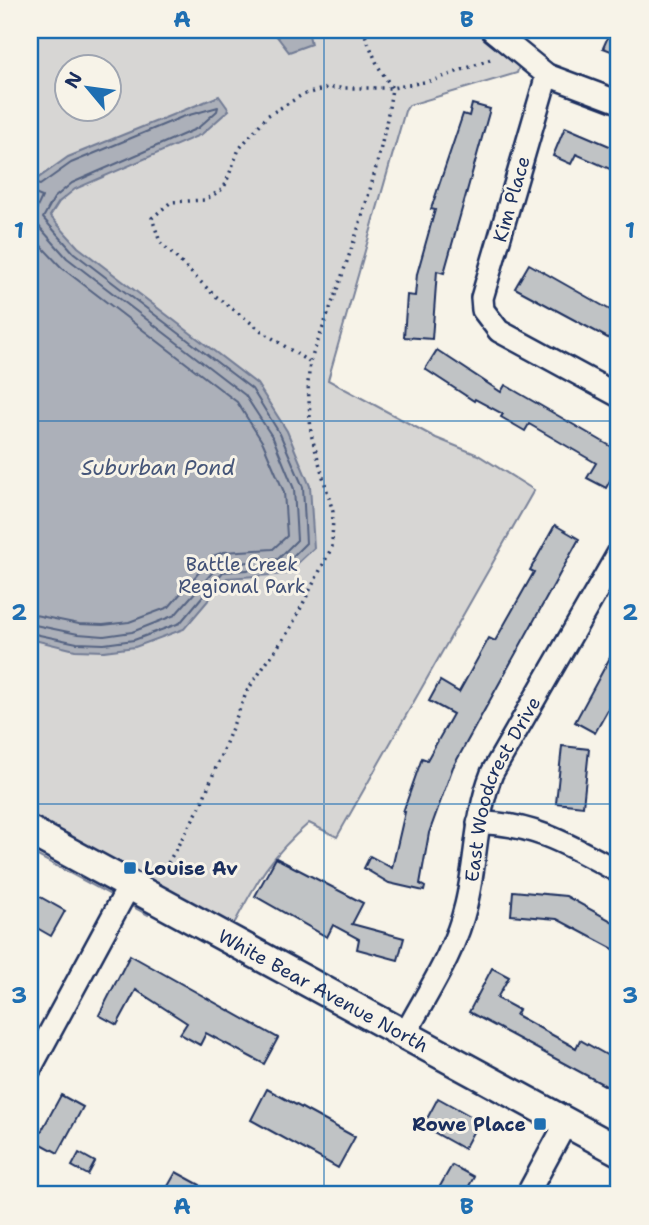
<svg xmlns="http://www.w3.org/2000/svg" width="649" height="1225" font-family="'Shantell Sans',sans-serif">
<rect width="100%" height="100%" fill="#f7f3e8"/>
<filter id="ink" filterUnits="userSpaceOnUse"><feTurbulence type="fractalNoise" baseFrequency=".0143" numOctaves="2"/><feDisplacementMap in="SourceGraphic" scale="14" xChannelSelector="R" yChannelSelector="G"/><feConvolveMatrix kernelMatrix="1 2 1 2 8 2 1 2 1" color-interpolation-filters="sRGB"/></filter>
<g filter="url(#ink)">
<path fill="#d7d6d4" stroke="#798299" stroke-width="2" fill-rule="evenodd" d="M30,30h476l20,14 -9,29 -108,32 -4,6 -77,269 108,58 42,17 56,35 -197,347 -28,-14c-43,37 -54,62 -81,112l-70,-37 -10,17 -118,-63zM66,66h42v42h-42z"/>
<g fill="#acb0b9" stroke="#727c95" stroke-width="2">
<polygon points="272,30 308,30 311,44 289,52"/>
<polygon points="219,96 229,110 202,134 75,189 59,202 50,216 78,247 257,384 287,431 310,486 314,548 286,574 227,578 184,629 135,647 104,651 75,650 30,639 30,173 37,179 68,157"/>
</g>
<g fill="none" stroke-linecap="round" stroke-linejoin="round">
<g stroke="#556382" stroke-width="2">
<polyline points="30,182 40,185 71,163 182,117 218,107 217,111 198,128 72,183 54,198 43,218 74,253 252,389 280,434 303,487 306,543 282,567 223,572 180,623 134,640 104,644 77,643 30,633"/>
<polyline points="30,192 42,197 35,212 36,223 67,258 245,395 273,438 294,489 297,540 278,559 219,565 175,615 132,632 104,636 78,634 30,624"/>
<polyline points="30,234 62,268 237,402 263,443 284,492 287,536 273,549 224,552 213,556 169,607 129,622 103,625 79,624 30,614"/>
</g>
</g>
<g fill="#c0c3c5" stroke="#1b2f5e" stroke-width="2">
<polygon points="611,30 619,30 619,54 603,48"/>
<polygon points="472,104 490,109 444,273 437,271 432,339 404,337 407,295 415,296 417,274 435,210 431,209 463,114 469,116"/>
<polygon points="565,127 619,150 619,173 576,154 571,164 553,156"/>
<polygon points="529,264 619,315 619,344 515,288"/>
<polygon points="437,350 501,392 505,385 619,451 619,464 606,488 587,478 596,463 529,424 525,431 501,417 503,414 475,399 474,401 425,369"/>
<polygon points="555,525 579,539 453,767 429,833 420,884 425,887 424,891 389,883 364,868 370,856 392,868 405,812 403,812 422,758 427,760 453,714 429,701 440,681 459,692 489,638 495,641 534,572 530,570"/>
<polygon points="619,641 619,690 595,733 575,722"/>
<polygon points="562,746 589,749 583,806 556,803"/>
<polygon points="276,858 363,903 352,924 404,938 398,960 357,949 359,939 333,925 327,937 255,896"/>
<polygon points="513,891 566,896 619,925 619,952 557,919 511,915"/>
<polygon points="35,894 65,911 51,936 30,924 30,904"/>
<polygon points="130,955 278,1038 264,1064 206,1033 200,1045 180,1034 187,1023 136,990 117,1025 99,1015"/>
<polygon points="492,968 509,977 497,998 519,1010 516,1015 576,1048 580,1040 619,1062 619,1093 469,1012"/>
<polygon points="267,1089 355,1137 338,1168 251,1120"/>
<polygon points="61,1095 83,1107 58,1153 36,1141"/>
<polygon points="438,1098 479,1121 464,1149 423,1126"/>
<polygon points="79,1153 95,1162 88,1175 72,1166"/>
<polygon points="452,1165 474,1177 464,1195 435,1195"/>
<polygon points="176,1172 200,1185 194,1195 163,1195"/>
</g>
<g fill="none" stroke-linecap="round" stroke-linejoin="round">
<defs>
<g id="street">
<polyline points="492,30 547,75 619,102"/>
<polyline points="547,75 482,298 483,310 499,331 619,396"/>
<path d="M478,823c54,-1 95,24 141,49"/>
<path id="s1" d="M404,1036c23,-43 51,-84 62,-131 11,-45 9,-89 26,-132l127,-221"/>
<polyline points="30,1069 129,886"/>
<polyline points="527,1195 566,1123"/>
</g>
<g id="secondary">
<path id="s2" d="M30,831l589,320"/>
</g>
</defs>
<use href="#street" stroke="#1b2f5e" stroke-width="26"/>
<use href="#secondary" stroke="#1b2f5e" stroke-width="33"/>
<g stroke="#1b2f5e" stroke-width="3.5" stroke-dasharray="2 5" stroke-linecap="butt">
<polyline points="309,362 263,332 213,294 160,242 152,218 171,202 205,200 224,188 239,149 267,116 302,95 327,88 392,88 435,80 494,58"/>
<path d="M161,875l39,-68 47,-116 43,-62 42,-82 1,-35 -22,-78 -3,-51 2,-21c33,-88 69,-180 82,-274l-14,-22 -15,-36"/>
</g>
<use href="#street" stroke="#f7f3e8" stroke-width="21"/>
<use href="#secondary" stroke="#f7f3e8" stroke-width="28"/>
</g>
</g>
<path fill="none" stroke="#1f6fb2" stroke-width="2" stroke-opacity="0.55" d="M324,30v1165M30,421h589M30,804h589"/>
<g fill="#1f6fb2" stroke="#f7f3e8" stroke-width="2.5">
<rect x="123" y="861" width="14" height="14" rx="3.5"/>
<rect x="533" y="1117" width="14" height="14" rx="3.5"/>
</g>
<g text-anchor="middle" stroke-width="6" stroke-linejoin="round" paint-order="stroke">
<g font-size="19" fill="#1b2f5e" stroke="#f7f3e8">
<text transform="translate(511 199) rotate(-74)" y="7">Kim Place</text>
<text dy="7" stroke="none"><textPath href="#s1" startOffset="268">East Woodcrest Drive</textPath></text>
<text dy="7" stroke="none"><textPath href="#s2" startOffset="334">White Bear Avenue North</textPath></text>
</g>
<g font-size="19" fill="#415076" stroke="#f7f3e8">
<text x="242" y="571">Battle Creek<tspan x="242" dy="22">Regional Park</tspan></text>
</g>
<g font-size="19" font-weight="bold" fill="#1b2f5e" stroke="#f7f3e8" text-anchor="start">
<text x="144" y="875">Louise Av</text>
<text x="526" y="1131" text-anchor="end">Rowe Place</text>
</g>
<g font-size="21" font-style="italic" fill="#465679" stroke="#f7f3e8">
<text x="158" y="475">Suburban Pond</text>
</g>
</g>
<rect width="649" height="1225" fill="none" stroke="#f7f3e8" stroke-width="77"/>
<g transform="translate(88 88) rotate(299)"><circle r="33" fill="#f7f3e8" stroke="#9fa5b1" stroke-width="2"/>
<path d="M0-5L12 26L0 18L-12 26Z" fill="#1f6fb2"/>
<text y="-10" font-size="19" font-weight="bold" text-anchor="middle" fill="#1b2f5e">N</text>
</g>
<rect x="38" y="38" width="572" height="1148" fill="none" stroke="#1f6fb2" stroke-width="2.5"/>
<g font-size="23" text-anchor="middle" font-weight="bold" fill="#1f6fb2">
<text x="182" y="27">A</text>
<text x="467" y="27">B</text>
<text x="19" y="238">1</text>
<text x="630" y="238">1</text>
<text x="19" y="620">2</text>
<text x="630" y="620">2</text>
<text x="19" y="1003">3</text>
<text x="630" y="1003">3</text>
<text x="182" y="1214">A</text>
<text x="467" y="1214">B</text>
</g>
</svg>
